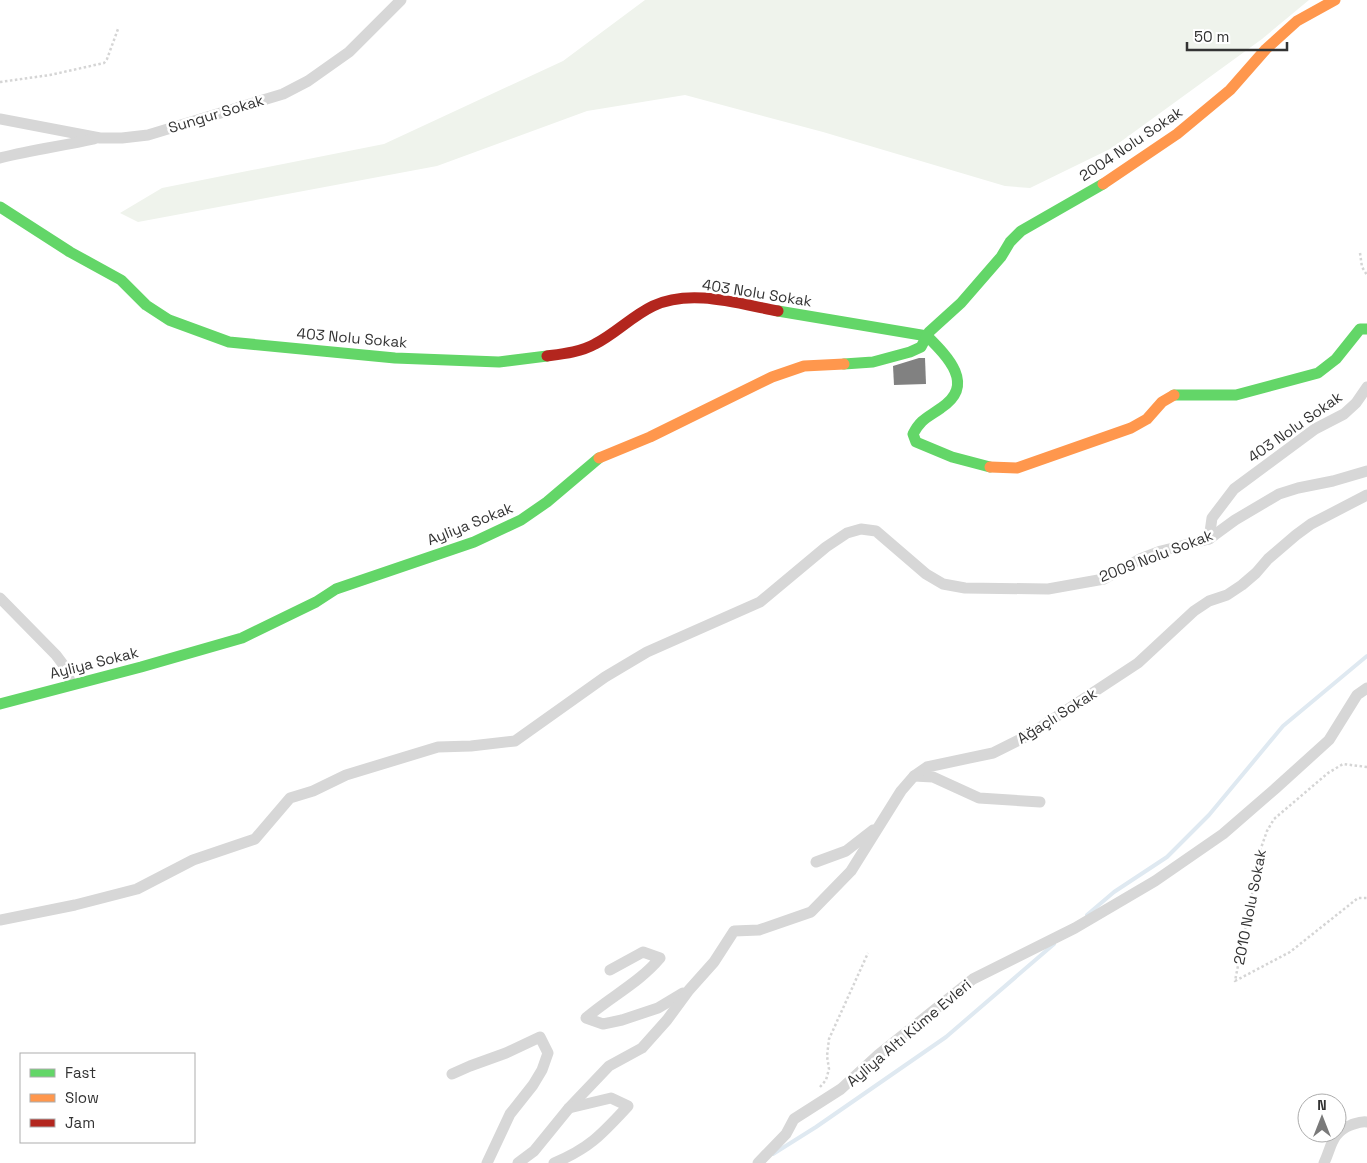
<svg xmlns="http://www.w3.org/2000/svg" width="1367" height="1163" font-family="'Space Grotesk',sans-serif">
<rect width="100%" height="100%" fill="#fff"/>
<polygon fill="#eff3ec" points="645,0 1309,0 1262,39 1112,148 1030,188 1005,186 823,132 685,95 587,111 437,166 138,222 120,213 162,188 384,144 563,61"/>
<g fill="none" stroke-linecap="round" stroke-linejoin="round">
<g stroke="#dfe9f1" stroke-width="4">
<polyline points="1087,915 1114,892 1167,857 1209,815 1283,726 1367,656"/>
<polyline points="773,1154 816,1127 946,1037 1054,944"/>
</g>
</g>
<polygon fill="#818181" points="919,358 925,358 926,384 894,385 893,366"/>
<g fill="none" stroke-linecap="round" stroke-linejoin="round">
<g stroke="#d5d5d5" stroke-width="2.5" stroke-dasharray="2.5 2.5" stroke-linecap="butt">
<polyline points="0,82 50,75 104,63 107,59 118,29"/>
<polyline points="1360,253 1362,267 1367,275"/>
<polyline points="1367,767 1343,764 1328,773 1274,819 1267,831 1261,848 1235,981 1290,952 1358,898 1367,898"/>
<polyline points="820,1087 826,1080 829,1069 827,1056 829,1039 868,953"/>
</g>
<g stroke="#d7d7d7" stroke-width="11">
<polyline points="0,119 100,138 122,138 148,135 283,94 308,81 349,52 401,0"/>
<path d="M0,158c31,-8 62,-12 94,-19"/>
<polyline points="1209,539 1212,518 1234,489 1315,429 1344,414 1356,403 1367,387"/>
<polyline points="0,598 56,655 65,667 71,684"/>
<polyline points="914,776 933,777 979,798 1040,802"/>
<polyline points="816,862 846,851 873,830"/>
<polyline points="0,920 75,905 137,889 193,860 255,839 290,798 313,791 346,775 438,747 471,746 515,741 605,677 647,652 760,602 826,547 847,533 861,529 876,531 926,574 943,584 965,588 1048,589 1104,579 1140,559 1161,551 1209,539 1235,520 1279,494 1298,488 1333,481 1367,471"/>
<path d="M610,970l33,-18 17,6c-21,25 -50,39 -74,60l17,6 19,-4 36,-12 25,-15"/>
<polyline points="452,1074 470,1066 506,1053 540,1037 548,1053 542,1070 533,1085 510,1114 487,1163"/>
<polyline points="518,1163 534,1151 569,1108 609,1066 642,1048 667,1020 689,990 714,962 734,931 759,930 811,912 851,871 901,791 914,776 927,767 993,753 1027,736 1138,663 1194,611 1209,601 1227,595 1242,585 1256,573 1268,559 1296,535 1311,524 1367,495"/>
<path d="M554,1163c36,-15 48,-29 74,-57l-17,-8 -42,10"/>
<polyline points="758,1163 786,1134 794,1119 841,1089 878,1055 973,979 1075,928 1155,881 1223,834 1276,788 1329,740 1357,695 1367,688"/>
<path d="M1324,1163c8,-17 7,-30 27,-38 6,-2 10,-4 16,-3"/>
</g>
<g stroke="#63d668" stroke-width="11">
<polyline points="0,207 70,252 121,280 146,305 169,320 229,342 395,358 499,362 547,356"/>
<path d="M778,311l149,25c21,21 49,49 14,72 -14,10 -20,11 -28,26l3,8 36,15 38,10"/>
<polyline points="844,364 873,362 910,352 921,347 929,332 961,303 1001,257 1010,242 1021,231 1103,184"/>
<polyline points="1174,395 1236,395 1318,373 1336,359 1360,329 1367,329"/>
<polyline points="0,704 141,667 242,638 316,602 336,589 474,542 521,520 547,502 599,458"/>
</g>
<g stroke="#ff974d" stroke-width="11">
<polyline points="1103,184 1177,134 1230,90 1266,49 1297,21 1335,0"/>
<polyline points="599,458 650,437 772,377 804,366 844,364"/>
<polyline points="990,467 1017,468 1131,428 1147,419 1162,402 1174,395"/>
</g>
<path stroke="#b3261e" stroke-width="11" d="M547,356c15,-2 34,-4 48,-12 20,-10 37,-28 58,-38 38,-18 86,-2 125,5"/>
</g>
<g text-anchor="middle" stroke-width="5" stroke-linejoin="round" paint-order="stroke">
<g font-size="15" fill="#333" stroke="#fff">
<text transform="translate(216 114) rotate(-17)" y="5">Sungur Sokak</text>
<text transform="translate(1131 144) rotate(-34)" y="5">2004 Nolu Sokak</text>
<text transform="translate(757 293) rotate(9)" y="5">403 Nolu Sokak</text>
<text transform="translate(352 338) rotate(5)" y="5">403 Nolu Sokak</text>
<text transform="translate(1295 427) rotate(-35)" y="5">403 Nolu Sokak</text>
<text transform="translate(470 524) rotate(-22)" y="5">Ayliya Sokak</text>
<text transform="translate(1156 556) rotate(-21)" y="5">2009 Nolu Sokak</text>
<text transform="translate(94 663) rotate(-14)" y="5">Ayliya Sokak</text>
<text transform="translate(1057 716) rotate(-32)" y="5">Ağaçlı Sokak</text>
<text transform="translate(1250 907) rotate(-79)" y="5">2010 Nolu Sokak</text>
<text transform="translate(909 1033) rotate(-40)" y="5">Ayliya Altı Küme Evleri</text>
</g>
</g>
<rect x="20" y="1053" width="175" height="90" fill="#ffffff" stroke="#adadad"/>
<rect x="30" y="1069" width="25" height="8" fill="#63d668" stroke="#adadad"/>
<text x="65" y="1078" font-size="15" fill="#333333">Fast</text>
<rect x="30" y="1094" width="25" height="8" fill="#ff974d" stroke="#adadad"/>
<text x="65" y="1103" font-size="15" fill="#333333">Slow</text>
<rect x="30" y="1119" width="25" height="8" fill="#b3261e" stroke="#adadad"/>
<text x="65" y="1128" font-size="15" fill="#333333">Jam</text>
<g transform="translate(1322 1118)"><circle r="24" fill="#ffffff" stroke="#adadad"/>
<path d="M0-4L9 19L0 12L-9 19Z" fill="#7a7a7a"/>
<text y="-8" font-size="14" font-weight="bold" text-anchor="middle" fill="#333333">N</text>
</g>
<path d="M1187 42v8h100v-8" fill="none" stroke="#333333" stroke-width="2.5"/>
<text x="1194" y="42" font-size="15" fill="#333333" stroke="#ffffff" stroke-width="4" paint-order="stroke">50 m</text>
</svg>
